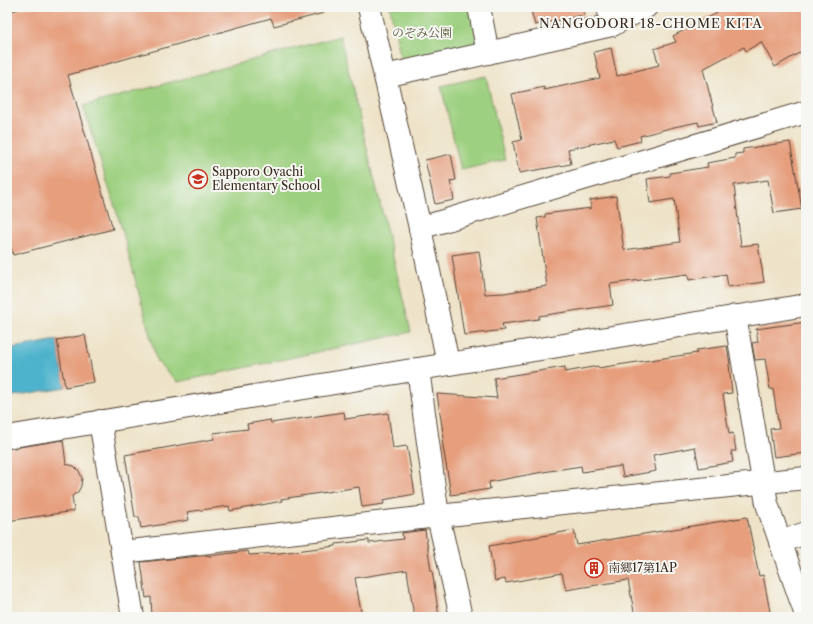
<svg xmlns="http://www.w3.org/2000/svg" width="813" height="624" font-family="'Libre Caslon Text','Noto Serif JP',serif">
<rect width="100%" height="100%" fill="#f6f6f2"/>
<filter id="ink" filterUnits="userSpaceOnUse"><feTurbulence type="fractalNoise" baseFrequency=".025" numOctaves="2"/><feDisplacementMap in="SourceGraphic" scale="8" xChannelSelector="R" yChannelSelector="G"/><feConvolveMatrix kernelMatrix="1 2 1 2 8 2 1 2 1" color-interpolation-filters="sRGB"/></filter>
<filter id="wash" filterUnits="userSpaceOnUse"><feTurbulence type="fractalNoise" baseFrequency=".012" numOctaves="4" result="noise"/><feDisplacementMap in="SourceGraphic" scale="16" xChannelSelector="R" yChannelSelector="G"/><feGaussianBlur stdDeviation="0.9" result="paint"/><feColorMatrix in="noise" values="0 0 0 0 0 0 0 0 0 0 0 0 0 0 0 0 0 1.4 0 .05"/><feComposite in="paint" operator="in"/></filter>
<g filter="url(#wash)">
<rect width="100%" height="100%" fill="#eee3c8"/>
<g fill="#9dd080" stroke="#6c7d4f">
<polygon points="390,7 470,7 479,49 402,64"/>
<polygon points="340,36 411,332 178,382 157,362 122,229 83,106"/>
<polygon points="486,76 505,160 461,170 441,86"/>
</g>
<polygon fill="#4db2cc" stroke="#446e75" points="57,340 65,387 7,397 7,349"/>
<g id="blocks">
<g fill="#e69e7d">
<polygon points="27,7 324,7 324,13 274,26 271,18 68,75 113,229 13,255 7,234 7,12"/>
<polygon points="530,7 583,7 584,15 535,25"/>
<polygon points="714,7 806,7 806,49 775,67 761,42 746,51 744,47 703,69 717,122 699,126 698,122 674,127 640,136 641,141 617,147 614,139 568,149 571,164 519,173 513,142 522,140 512,94 544,87 544,90 600,78 594,52 611,48 617,76 659,65 654,49 676,42 673,36 717,13"/>
<polygon points="790,142 802,209 774,213 768,180 734,185 741,246 758,244 764,282 728,287 726,274 689,280 688,274 610,284 613,305 539,316 539,319 502,324 504,330 464,335 452,255 479,251 485,294 504,293 547,286 537,218 545,217 545,214 591,208 590,200 616,196 624,250 680,242 674,199 650,203 647,179 670,176 670,173 708,167 707,163 735,158 735,154 743,153 743,149"/>
<polygon points="451,154 456,180 450,181 454,200 435,204 425,160"/>
<polygon points="806,322 806,453 774,457 770,429 779,428 773,389 770,389 765,359 755,360 752,343 758,342 756,329"/>
<polygon points="85,335 94,382 65,387 57,340"/>
<polygon points="727,346 730,364 729,364 732,393 723,394 729,434 733,433 736,451 731,451 733,462 699,468 695,447 653,455 656,471 623,477 621,466 582,472 581,466 543,472 489,482 490,489 451,495 442,440 444,439 437,394 497,398 494,378 565,367 565,372 598,366 598,368 697,353 697,350"/>
<polygon points="344,412 345,419 388,413 393,448 407,446 415,494 383,500 384,504 362,507 359,487 281,499 282,501 230,511 229,506 187,512 189,520 141,528 139,517 135,517 125,455 214,439 213,433 248,429 247,424 270,420 271,423"/>
<polygon points="63,440 66,464 74,466 79,471 82,478 81,486 78,492 72,496 74,511 7,521 7,449"/>
<polygon points="747,517 759,576 763,575 771,617 635,617 628,580 566,590 562,573 506,583 505,579 495,581 489,546 574,530 577,545"/>
<polygon points="425,530 431,571 432,570 439,617 414,617 407,570 355,578 362,617 152,617 151,597 146,598 141,562 209,555 209,556 248,551 249,555 279,553 336,546 336,544 369,540 369,543 403,539 402,533"/>
</g>
</g>
</g>
<g filter="url(#ink)">
<use href="#blocks" fill-opacity="0" stroke="#564638" stroke-width="1"/>
<g fill="none" stroke-linecap="round" stroke-linejoin="round">
<defs>
<g id="minor">
<polyline points="369,7 420,228 448,363"/>
<polyline points="479,7 488,53"/>
<polyline points="608,7 612,25"/>
<polyline points="385,76 612,25 646,7"/>
<polyline points="420,228 806,112"/>
<polyline points="735,316 767,504 806,615"/>
<polyline points="418,369 438,516 461,617"/>
<polyline points="100,421 133,617"/>
<polyline points="7,437 806,305"/>
<polyline points="780,542 806,533"/>
<polyline points="122,552 438,516 806,478"/>
</g>
</defs>
<use href="#minor" stroke="#564638" stroke-width="24"/>
<use href="#minor" stroke="#fff" stroke-width="22"/>
</g>
</g>
<defs>
<symbol id="school-ring" viewBox="-11 -11 22 22"><circle r="9.5" fill="#f6f6f2" stroke="#c8321e" stroke-width="1.5"/><path d="M0-5L7-2L0 1L-7-2ZM-4 1L0 2.5L4 1V4Q0 6-4 4Z" fill="#c8321e"/></symbol>
<symbol id="building-ring" viewBox="-11 -11 22 22"><circle r="9.5" fill="#f6f6f2" stroke="#c8321e" stroke-width="1.5"/><path d="M-4-6H4V6H1V3H-1V6H-4ZM-2.5-4.3h1.7v1.8h-1.7ZM.8-4.3h1.7v1.8H.8ZM-2.5-1h1.7V.8h-1.7ZM.8-1h1.7V.8H.8Z" fill="#c8321e"/></symbol>
</defs>
<g fill-rule="evenodd">
<use href="#school-ring" x="187" y="168" width="22" height="22"/>
<use href="#building-ring" x="583" y="557" width="22" height="22"/>
</g>
<g text-anchor="middle" stroke-width="4" stroke-linejoin="round" paint-order="stroke">
<g font-size="12" fill="#545436" stroke="#f6f6f2">
<text x="422" y="37">のぞみ公園</text>
</g>
<g font-size="12" fill="#3b2a1e" stroke="#f6f6f2" text-anchor="start">
<text x="212" y="176">Sapporo Oyachi<tspan x="212" dy="14">Elementary School</tspan></text>
<text x="608" y="572">南郷17第1AP</text>
</g>
<g font-size="13" letter-spacing="1" fill="#3b2a1e" stroke="#f6f6f2">
<text x="651" y="28">NANGODORI 18-CHOME KITA</text>
</g>
</g>
<rect width="813" height="624" fill="none" stroke="#f6f6f2" stroke-width="24"/>
</svg>
